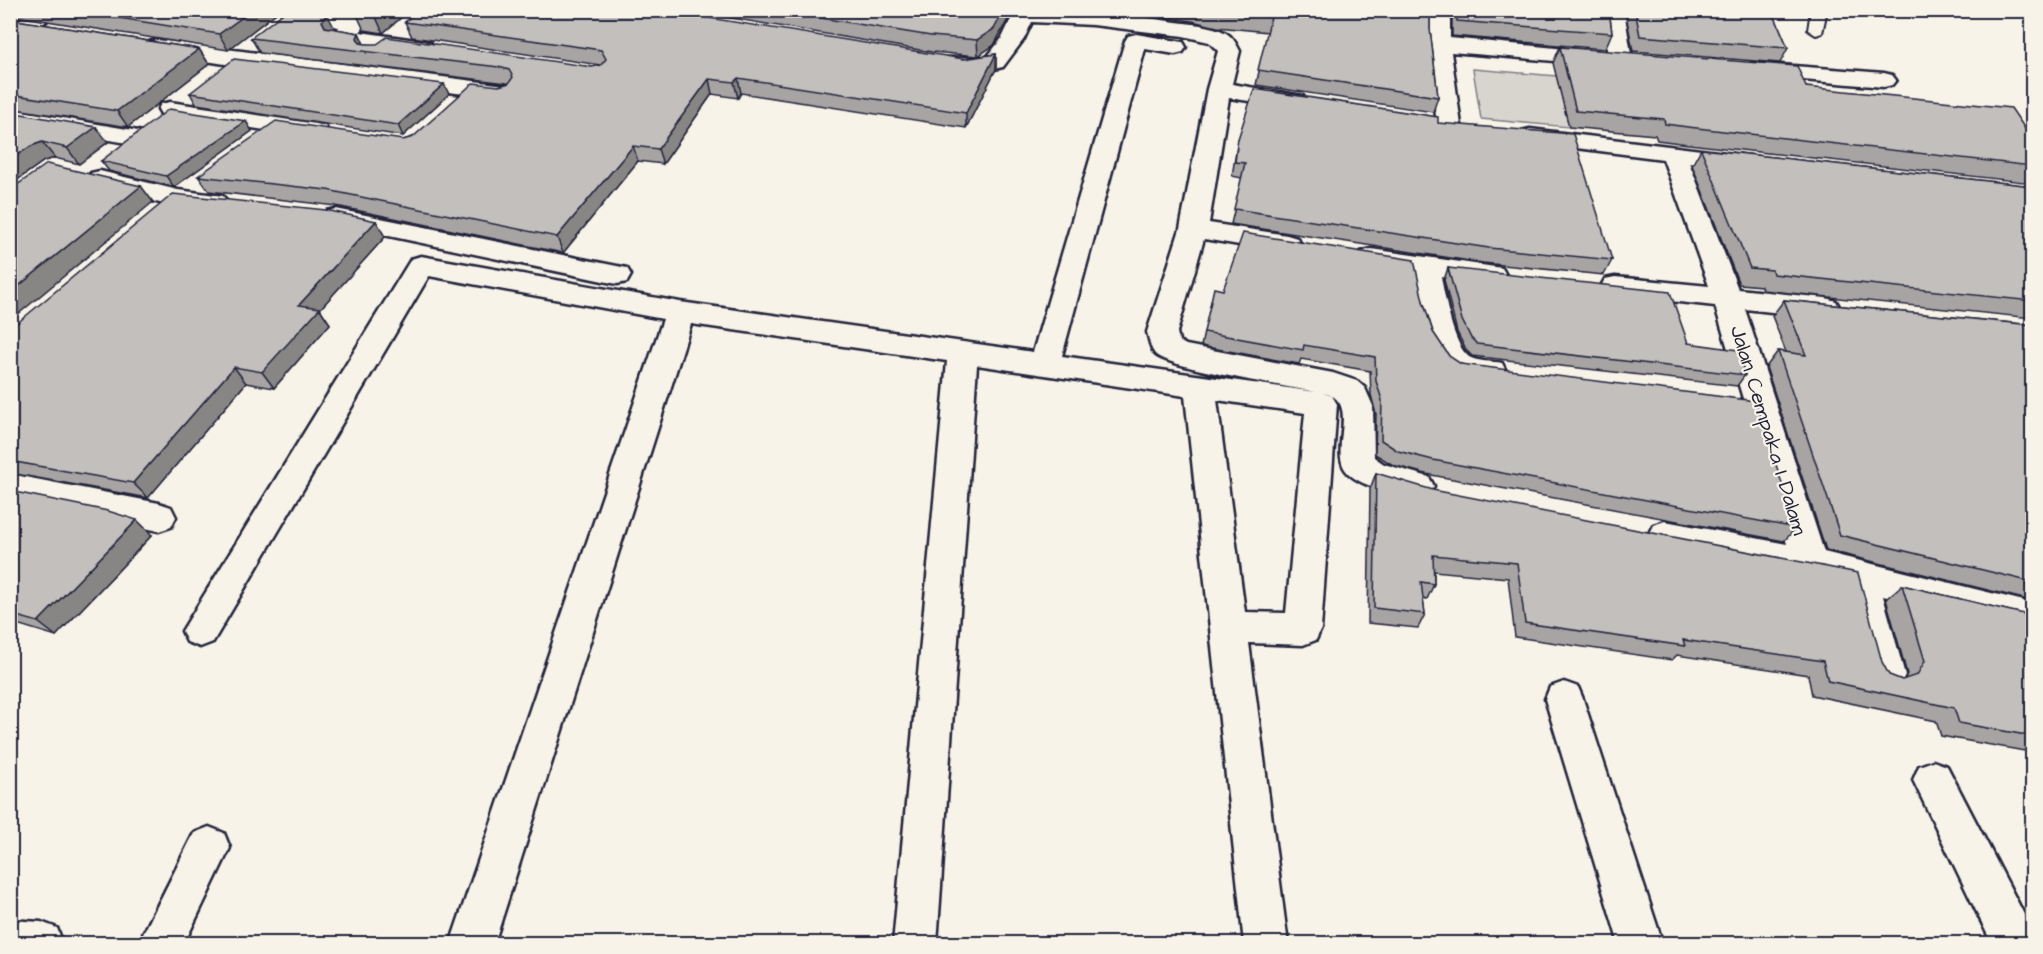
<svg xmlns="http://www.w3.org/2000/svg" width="2043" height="954" font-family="'Architects Daughter',sans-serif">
<rect width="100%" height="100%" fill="#f7f3e8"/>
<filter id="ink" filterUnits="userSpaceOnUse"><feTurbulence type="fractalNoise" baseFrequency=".0167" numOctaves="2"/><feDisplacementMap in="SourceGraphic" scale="12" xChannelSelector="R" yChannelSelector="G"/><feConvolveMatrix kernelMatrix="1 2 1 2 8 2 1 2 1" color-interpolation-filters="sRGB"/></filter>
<g filter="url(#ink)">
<polygon fill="#d8d5cf" stroke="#7d7c85" stroke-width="1.5" points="1473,69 1557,76 1569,127 1481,119"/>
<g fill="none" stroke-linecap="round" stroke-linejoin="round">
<defs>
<polygon id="lane" points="1811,10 1827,10 1822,33 1816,35 1808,30"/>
<g id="street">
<path d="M31,10h26c-9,13 -27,24 -42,21l-3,-5z"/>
<polygon points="284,10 315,10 364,18 367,23 360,32 423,41 431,43 434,48 431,53 423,55 335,41 332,36 339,27 285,19 282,14"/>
<path d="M1023,10c52,0 102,4 153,12 16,2 36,3 50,11 7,4 11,12 14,18l-8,33 71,12 4,5 -4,5 -8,2 -66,-10 -20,125 78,12 10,3 4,6 -4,6 -10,3 -83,-14 -27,93 2,9 7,4 147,28 24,8 8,7 8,18 1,51 10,7 45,13 5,9 -5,9c-15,5 -26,0 -41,-4 -14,-4 -28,-7 -39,-17 -24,-21 15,-73 -26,-81l9,3 5,8 -16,225 -5,11 -13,5 -54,-2 39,301h-44l-59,-548 -208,-31 -40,579h-44l54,-583 -256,-37 -197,620h-44l213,-625 -234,-43 -216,366 -13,5 -13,-5 -5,-11 229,-372 10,-3 259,46 353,50 92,-311 3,-5 8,-2 47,8 3,5 -3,5 -8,2 -30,-5 -83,307 254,36c-26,-5 -148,-24 -161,-38 -5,-6 -6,-15 -8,-22l33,-103 27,-140 11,-38 -9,-9 -26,-6 -90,-11 -61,-3 -8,17 -21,28c-19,5 -40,6 -59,1l-4,-5 4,-5 43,-1 15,-19 11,-23zM1217,400l88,13 -19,200 -41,-1z"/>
<polygon points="1428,10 1450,10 1450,38 1608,53 1602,10 1624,10 1632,60 1629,65 1621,67 1613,65 1610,61 1601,65 1451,52 1461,125 1458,130 1449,132 1440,130 1437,125 1428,44"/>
<polygon points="157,40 505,85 513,87 517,92 513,97 505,99 244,67 149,52 146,47 149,42"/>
<polygon points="1754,63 1884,73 1892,75 1896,80 1892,85 1884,87 1746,75 1742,70 1746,65"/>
<polygon points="170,102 316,124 325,126 328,131 325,136 316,138 161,114 158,109 161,104"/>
<polygon points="10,109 133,130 142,132 145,137 142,142 133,144 10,123"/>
<polygon points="1530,129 1750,156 1754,161 1750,166 1741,169 1689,162 1738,289 1826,298 1836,301 1840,308 1836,315 1826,318 1745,309 1824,552 2032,603 2032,633 1883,596 1905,675 1899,687 1886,692 1873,687 1867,675 1845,586 1653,545 1648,535 1653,525 1665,521 1787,544 1715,306 1615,295 1605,293 1601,286 1605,279 1615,277 1709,286 1663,159 1521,141 1518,136 1521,131"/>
<path d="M100,171l78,19 45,6 4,6 -4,6c-32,8 -98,-15 -132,-23l-4,-6 4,-6z"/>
<polygon points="336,209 617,266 627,268 631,275 627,282 617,284 327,223 323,217 327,211"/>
<path d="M1371,249l131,19 4,7 -4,7 -10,2 -51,-7c4,20 12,68 28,80 8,5 24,4 33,6l4,8 -4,8c-71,21 -80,-57 -90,-106l-51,-9 -4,-6 4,-6z"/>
<polygon points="10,474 159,503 171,507 176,517 171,527 159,531 10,500"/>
<polygon points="1564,682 1578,687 1583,699 1663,944 1619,944 1545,699 1550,687"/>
<polygon points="1933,761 1947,766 2031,928 2032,944 1992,944 1913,780 1919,766"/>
<polygon points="209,827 224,833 230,848 184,944 138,944 194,833"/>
<polygon points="10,920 41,922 57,928 63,944 10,944"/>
</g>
</defs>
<use href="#lane" stroke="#22223b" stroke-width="4"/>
<use href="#street" stroke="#22223b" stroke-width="5"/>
<use href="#lane" fill="#f7f3e8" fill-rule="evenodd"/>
<use href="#street" fill="#f7f3e8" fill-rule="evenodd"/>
</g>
<g fill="#a7a4a3" stroke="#22223b" stroke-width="1.5">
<polygon points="10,10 280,10 228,50 10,15"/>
<polygon points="331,10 410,10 383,33 364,30 357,15"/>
<polygon points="684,10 1024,10 1011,14 994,45 978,56 932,52"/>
<polygon points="1113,10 1430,10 1430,29 1438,97 1433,112 1256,85 1268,32 1217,27 1192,21"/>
<polygon points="1452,10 1609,10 1612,33 1605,49 1452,36"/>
<polygon points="1625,10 1772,10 1788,48 1780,63 1633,51"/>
<polygon points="10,19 199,49 209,64 128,127 10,108"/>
<polygon points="405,22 964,59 996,54 996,69 966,128 741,93 738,98 712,94 663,164 638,161 563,253 336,206 209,191 198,176 403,140 413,137 499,86 507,83 260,53 251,38 335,29 359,33 364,44 592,67 600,65 412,37"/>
<polygon points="1560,47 1806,87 2032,139 2032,183 1680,143 1657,140 1655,135 1569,127 1553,63"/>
<polygon points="190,93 449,94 403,136 196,104"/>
<polygon points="10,112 108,142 79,164 55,158 44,161 10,185"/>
<polygon points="1438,123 1612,260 1604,275 1483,263 1231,224 1242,178 1232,176 1238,139"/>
<polygon points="252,131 174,187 109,171 101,161"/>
<polygon points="1701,149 2032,186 2032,318 1762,290 1761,286 1739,284 1692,165"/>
<polygon points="376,221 385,237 320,309 330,324 274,388 246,383 148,498 10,473 10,329"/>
<polygon points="1448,268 1688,343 1745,375 1737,386 1472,356 1466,350 1457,332 1444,280"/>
<polygon points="1223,290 1423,301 1433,332 1449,356 1461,364 1796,528 1784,541 1426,474 1393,465 1375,454 1376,414 1371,395 1370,371 1301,359 1299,364 1201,346 1204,332"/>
<polygon points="1784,300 2032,325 2032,601 1826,550 1766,367 1778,351 1786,352 1772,316"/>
<polygon points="1376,473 1882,662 1889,675 1902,680 1904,680 1907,674 1886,599 1902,585 2032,616 2032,751 2030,752 1941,736 1936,721 1812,695 1808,675 1677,655 1672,660 1515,637 1508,578 1434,571 1434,584 1427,599 1423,598 1425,614 1418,628 1368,623 1370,489"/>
<polygon points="10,491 152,535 56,636 10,622"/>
</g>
<g fill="#888684" stroke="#22223b" stroke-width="1.5">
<polygon points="252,10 280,10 228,50 219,34"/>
<polygon points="385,10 410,10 383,33 376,17"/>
<polygon points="1004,10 1024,10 1011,14 994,45 978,56 977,40"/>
<polygon points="327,14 335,29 330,36 322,21"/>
<polygon points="359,33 366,49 366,52 357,38"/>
<polygon points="199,49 209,64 128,127 117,111"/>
<polygon points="996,54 996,69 966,128 966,113"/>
<polygon points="738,78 741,93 738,98 734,82"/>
<polygon points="709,79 712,94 663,164 658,149"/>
<polygon points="444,84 449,94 403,136 398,125"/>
<polygon points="246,121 252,131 174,187 166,176"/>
<polygon points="96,127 108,142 79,164 67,148"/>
<polygon points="42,142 55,158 44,161 10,185 10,160 31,146"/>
<polygon points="633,146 638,161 563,253 557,237"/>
<polygon points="141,186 153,202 10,321 10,293"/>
<polygon points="376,221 385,237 320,309 330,324 274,388 262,372 299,305"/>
<polygon points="234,367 246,383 148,498 133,483"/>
<polygon points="137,520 152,535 56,636 38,622"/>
</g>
<g fill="#c2bfbd" stroke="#22223b" stroke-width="1.5">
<polygon points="69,10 252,10 219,34"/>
<polygon points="287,10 306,10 327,14 322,21 325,27 359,33 357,38 360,43 366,44 377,44 387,37 592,67 601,65 606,59 601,50 405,22 418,10 660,10 964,59 996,54 966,113 738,78 734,82 709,79 658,149 633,146 557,237 327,190 198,176 276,121 403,140 413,137 473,83 499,86 509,83 513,77 509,70 499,67 251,38"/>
<polygon points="360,10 385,10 376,17 357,15"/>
<polygon points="772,10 1004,10 994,29 977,40 931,36"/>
<polygon points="1214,10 1430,10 1430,29 1438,97 1258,70 1271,17"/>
<polygon points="1457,10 1609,10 1612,33 1457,21"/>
<polygon points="1635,10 1772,10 1788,48 1640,36"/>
<polygon points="10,19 199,49 117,111 10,94"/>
<polygon points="1560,47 1797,66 1806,87 2011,108 2032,139 2032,166 1688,127 1665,124 1664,119 1576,111"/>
<polygon points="234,59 444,84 398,125 190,93"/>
<polygon points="1254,89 1438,117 1438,123 1573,134 1612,260 1489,248 1234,209 1245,163 1235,162 1238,139"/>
<polygon points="169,109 246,121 166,176 101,161"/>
<polygon points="10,112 96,127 67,148 42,142 31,146 10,160"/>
<polygon points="1701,149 2032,186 2032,301 1773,274 1772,270 1750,268"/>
<polygon points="47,164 141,186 10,293 10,190"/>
<polygon points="173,194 326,210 376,221 299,305 320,308 262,372 234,367 133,483 10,461 10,329"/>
<polygon points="1243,233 1414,260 1423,301 1433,332 1449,356 1461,364 1756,401 1796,528 1433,460 1398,451 1381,440 1382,400 1376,381 1375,357 1304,345 1303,350 1204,332 1214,288 1223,290"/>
<polygon points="1448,268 1670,292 1688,343 1738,350 1745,375 1477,344 1471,338 1462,320"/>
<polygon points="1784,300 2032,325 2032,582 1840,535 1778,351 1806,355"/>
<polygon points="1376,473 1433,490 1858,573 1882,662 1889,675 1902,680 1917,675 1925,661 1902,585 2032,616 2032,736 1959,723 1954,708 1828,681 1823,661 1683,640 1685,646 1525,623 1517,563 1433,555 1434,584 1421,582 1425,614 1374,608"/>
<polygon points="10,491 108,511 137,520 38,622 10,614"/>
</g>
</g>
<g text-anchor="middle" stroke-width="4.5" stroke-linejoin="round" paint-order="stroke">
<g font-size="21" fill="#22223b" stroke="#f7f3e8">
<text transform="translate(1769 430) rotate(73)" y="7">Jalan Cempaka I Dalam</text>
</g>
</g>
<rect width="2043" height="954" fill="none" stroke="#f7f3e8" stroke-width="36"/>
<rect x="18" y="18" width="2007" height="918" fill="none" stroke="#22223b" stroke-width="2" filter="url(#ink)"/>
</svg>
